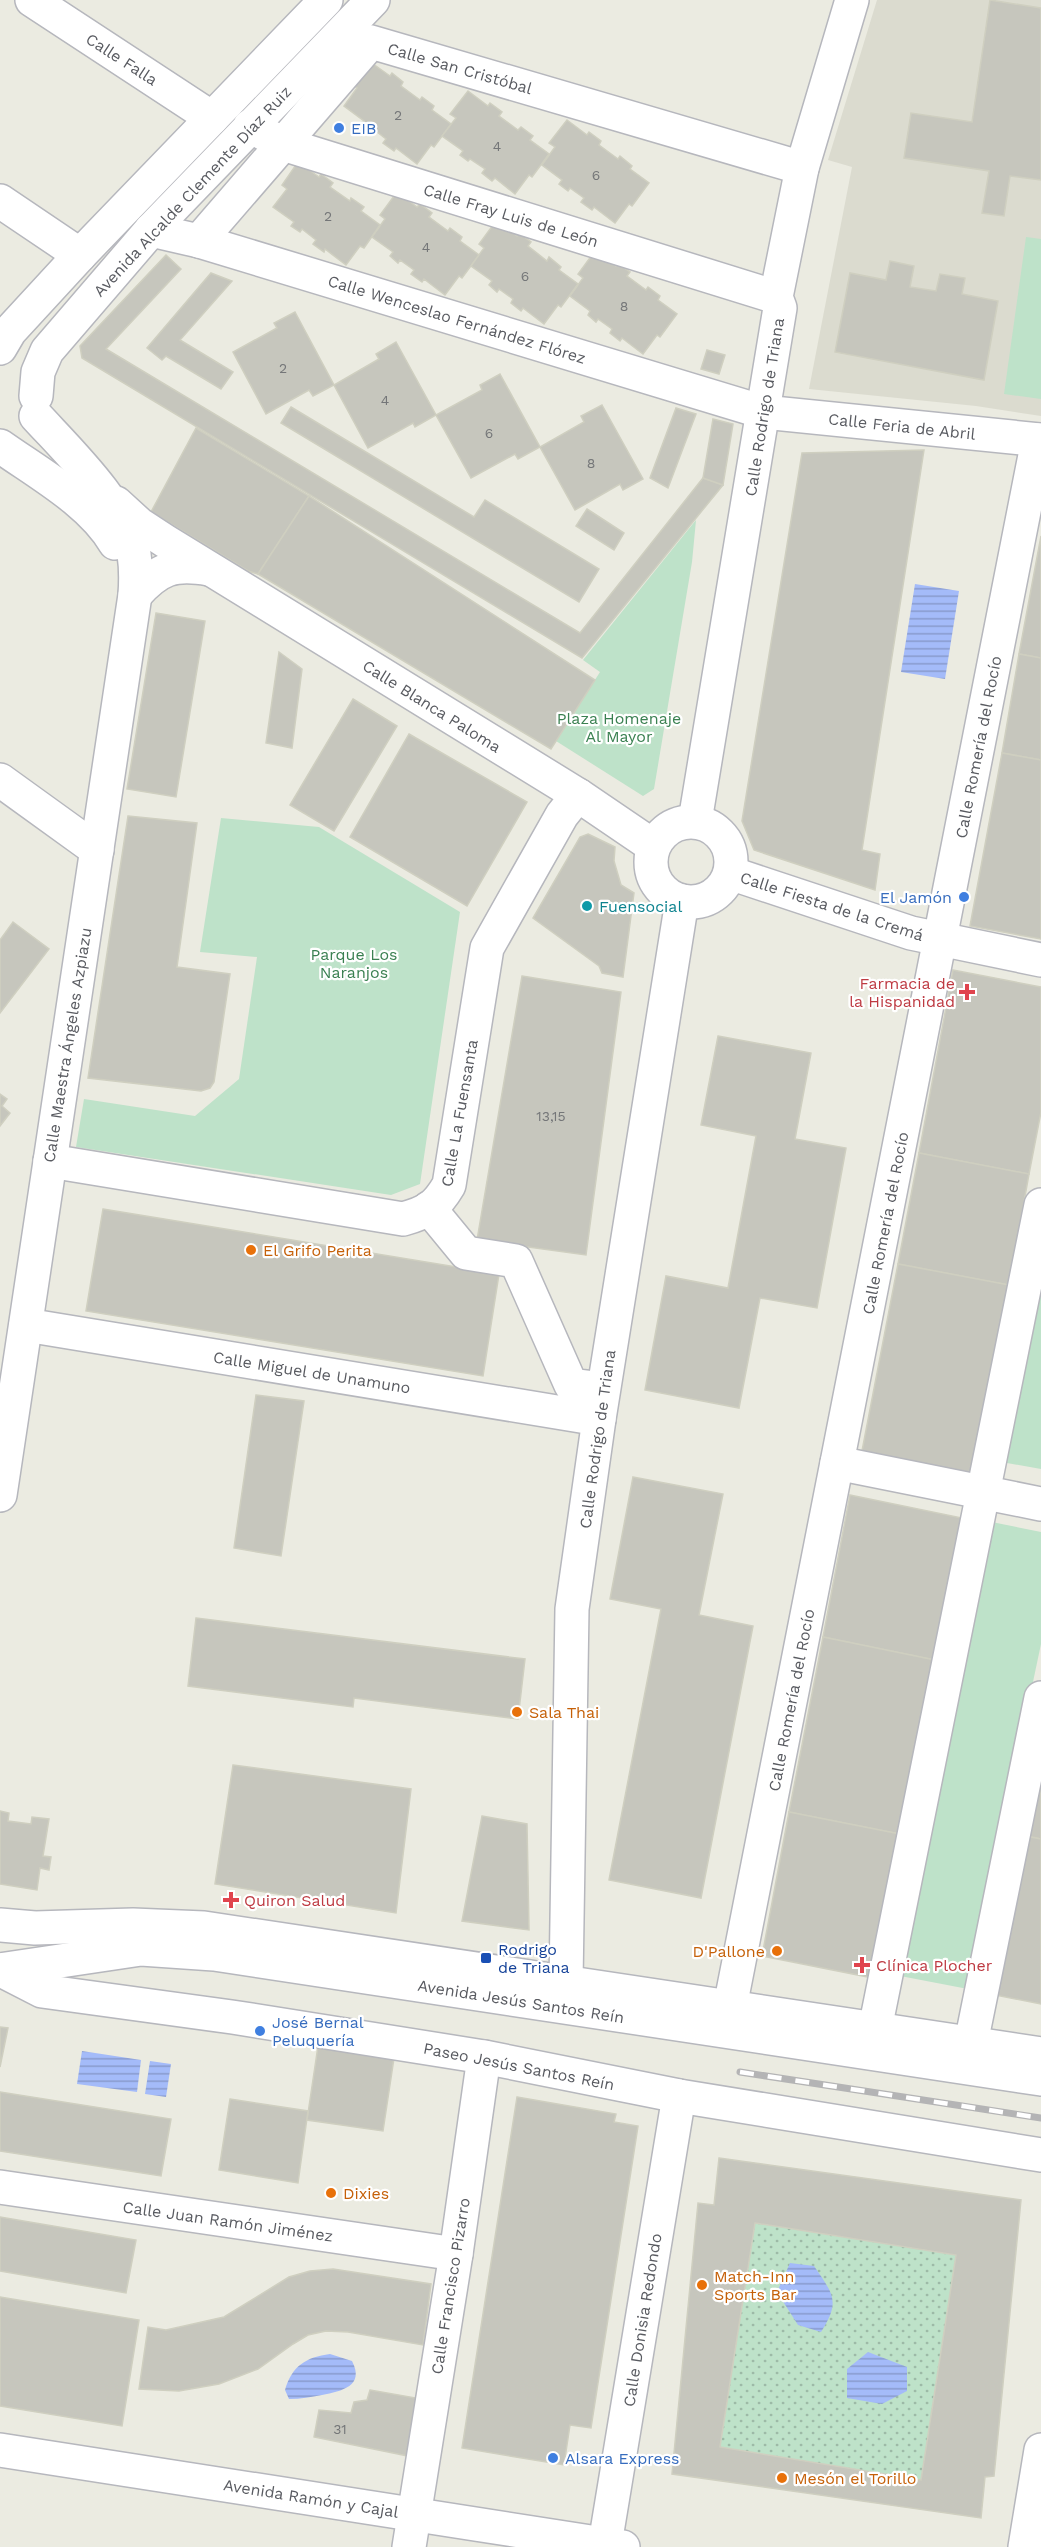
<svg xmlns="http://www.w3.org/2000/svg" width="1041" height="2547" font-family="'Work Sans',sans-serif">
<defs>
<pattern id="garden-dots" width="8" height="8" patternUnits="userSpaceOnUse" patternTransform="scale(1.5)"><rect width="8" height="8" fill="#bee2c9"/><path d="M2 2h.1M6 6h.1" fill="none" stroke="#9dbaa7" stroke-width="1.8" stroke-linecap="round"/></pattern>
<pattern id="water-rules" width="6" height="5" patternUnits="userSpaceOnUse" patternTransform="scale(1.5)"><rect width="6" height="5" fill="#a4bbf9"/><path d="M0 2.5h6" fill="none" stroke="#899bcd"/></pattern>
</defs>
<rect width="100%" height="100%" fill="#ebebe1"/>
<polygon fill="#dbdbcf" points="877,0 1041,0 1041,416 976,406 809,389 852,167 828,160"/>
<g fill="#bee2c9">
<polygon points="1026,237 1041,239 1041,399 1004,394"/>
<polygon points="696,520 692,562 654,789 643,796 556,741 600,672 583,660"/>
<polygon points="221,818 319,827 460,912 420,1184 391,1195 76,1147 84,1099 195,1116 239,1079 257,957 200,952"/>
<polygon points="1041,1237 1041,1469 996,1461"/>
<polygon points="987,1521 1041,1532 1041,1644 968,1989 895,1975"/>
</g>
<polygon fill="url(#garden-dots)" points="755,2223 956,2255 921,2480 720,2447"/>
<g fill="url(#water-rules)">
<polygon points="915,584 959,591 945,679 901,672"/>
<polygon points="82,2051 141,2060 137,2092 77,2084"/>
<polygon points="150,2061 171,2064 166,2097 145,2094"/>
<path d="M790,2263l24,3c19,28 27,35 7,66l-23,-7 -21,-33z"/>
<polygon points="868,2352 907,2367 907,2391 882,2404 847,2398 847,2369"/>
<path d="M330,2354l22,7c13,25 -10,30 -30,34 -11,2 -21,4 -33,4l-4,-9c7,-24 21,-33 45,-36z"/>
</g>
<g fill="#c6c6bd" stroke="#cfcfc0" stroke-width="1.5" fill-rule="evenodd">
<polygon points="990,0 1041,8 1041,180 1010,176 1004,216 982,213 989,171 904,158 911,113 972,122"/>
<polygon points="369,61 390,76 392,73 403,82 401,86 420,100 422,97 434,106 432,110 451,124 434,147 431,145 417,164 396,148 394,151 383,143 386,139 372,128 370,131 361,125 364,121 344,106 357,88 352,84"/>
<polygon points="468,91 488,106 490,103 502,112 499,116 518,130 521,127 533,136 530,140 549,154 532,177 529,175 515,194 495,178 492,181 482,173 485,169 470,159 468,161 460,155 463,151 442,136 456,118 450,114"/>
<polygon points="567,120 587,135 589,132 601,141 599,145 618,159 620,156 632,166 630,169 649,183 632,206 629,204 615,223 594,207 592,210 581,202 584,198 570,188 568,191 559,184 562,180 542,165 555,147 549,143"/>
<polygon points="298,162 319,177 321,174 333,183 330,187 350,201 351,198 364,207 361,211 380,225 364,248 360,246 346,265 325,249 324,252 313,244 316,240 302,229 300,232 291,226 294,222 273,207 287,189 282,185"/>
<polygon points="397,192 417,207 420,204 432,213 429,217 448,231 450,228 462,237 460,241 479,255 462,278 459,276 445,295 424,279 422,282 411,274 414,270 400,260 398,263 390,256 393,252 372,237 385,219 380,215"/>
<polygon points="496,221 517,236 519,233 531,242 528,246 547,261 549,257 561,267 559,270 578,284 561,307 558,305 544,324 523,308 521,311 511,303 513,299 499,289 497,292 489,285 492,281 471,266 484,248 479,244"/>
<polygon points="595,251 616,266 617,263 630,272 627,276 646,290 648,287 660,296 658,300 677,314 660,337 657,335 643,354 622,338 620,341 610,333 612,329 598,319 596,322 588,315 590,311 570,296 583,278 578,274"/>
<polygon points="166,255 181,269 106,349 580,633 703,478 723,485 582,658 82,358 80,346"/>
<polygon points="890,261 914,266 910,287 936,291 940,274 965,278 962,294 998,301 984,380 835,352 850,273 886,280"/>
<polygon points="211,273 232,281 180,340 233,372 221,389 166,356 162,360 147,348"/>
<polygon points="295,312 334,385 313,396 309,390 266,414 233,352 277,328 274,323"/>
<polygon points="396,342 436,415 415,427 413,423 368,448 334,385 379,359 376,354"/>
<polygon points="707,350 725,355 719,374 701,369"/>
<polygon points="500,374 540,447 518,459 515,454 471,478 436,415 482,390 480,385"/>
<polygon points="602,405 643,479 623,490 620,484 575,510 540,447 584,422 581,416"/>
<polygon points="291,407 474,517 485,500 599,569 579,602 281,423"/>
<polygon points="676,408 696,414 668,488 650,478"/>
<polygon points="713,419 733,424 723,485 703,478"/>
<polygon points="196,428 309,496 258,574 248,571 151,512"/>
<polygon points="924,450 862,850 880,854 875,890 754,850 742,821 802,453"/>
<polygon points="309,496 595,680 551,749 258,574"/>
<polygon points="587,509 624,533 614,550 576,526"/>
<polygon points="1041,536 1041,658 1019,654"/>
<polygon points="156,613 205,621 176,797 127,789"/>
<polygon points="279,652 302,669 292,748 266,743"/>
<polygon points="1019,654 1041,658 1041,760 1002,753"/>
<polygon points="353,699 397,726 334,831 290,805"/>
<polygon points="409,734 527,802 467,906 350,837"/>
<polygon points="1002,753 1041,760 1041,939 970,926"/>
<polygon points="128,816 197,823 177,967 230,974 214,1082 210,1088 201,1091 88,1078"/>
<polygon points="588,834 615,847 614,861 621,885 634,893 623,977 602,973 599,966 533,918 580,837"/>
<polygon points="13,922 49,949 0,1013 0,940"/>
<polygon points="953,970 1041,987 1041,1112 1029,1174 919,1153"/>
<polygon points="522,976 621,992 586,1255 477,1240"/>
<polygon points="718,1036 811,1053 795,1139 846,1148 817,1308 760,1298 739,1408 645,1390 666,1276 728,1288 756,1136 701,1125"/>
<polygon points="0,1094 7,1099 2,1106 10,1113 0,1126"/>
<polygon points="919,1153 1029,1174 1009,1285 898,1264"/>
<polygon points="103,1209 499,1274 483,1376 86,1311"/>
<polygon points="898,1264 1009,1285 972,1473 862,1451"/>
<polygon points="256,1395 304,1401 281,1556 234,1548"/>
<polygon points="633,1477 723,1494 699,1615 753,1626 701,1898 609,1880 661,1609 610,1599"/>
<polygon points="850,1495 962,1518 935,1660 823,1637"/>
<polygon points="196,1618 525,1659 518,1719 354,1698 353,1707 188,1686"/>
<polygon points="823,1637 935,1660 900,1834 789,1812"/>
<polygon points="1041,1761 1041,1839 1026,1836"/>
<polygon points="233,1765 411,1789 396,1913 215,1884"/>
<polygon points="0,1811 9,1813 8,1821 31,1824 32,1817 49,1819 43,1856 51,1857 49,1870 40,1868 37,1890 0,1884"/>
<polygon points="789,1812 900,1834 873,1978 762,1956"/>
<polygon points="482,1816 527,1824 529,1930 462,1921"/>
<polygon points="1026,1836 1041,1839 1041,2004 995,1995"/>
<polygon points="0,2027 8,2028 0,2067"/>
<polygon points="318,2046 394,2058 383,2131 307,2120"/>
<polygon points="0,2092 171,2119 161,2176 0,2151"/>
<polygon points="517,2097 616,2114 614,2122 638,2126 591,2428 570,2425 564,2465 462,2448"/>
<polygon points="230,2099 308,2111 298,2183 219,2170"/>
<path d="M719,2158l302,42 -27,276 -9,1 -4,41 -309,-44 26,-271 16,2zM755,2223l201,32 -35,225 -201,-33z"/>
<polygon points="0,2217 136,2240 126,2293 0,2271"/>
<polygon points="333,2269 431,2284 423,2345 348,2332 326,2331 308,2335 293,2344 258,2369 219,2384 179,2391 139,2389 148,2327 166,2330 224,2317 289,2277 310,2271"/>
<polygon points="0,2297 139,2320 122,2426 0,2406"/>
<polygon points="370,2390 416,2398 408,2456 314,2437 319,2410 351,2413 354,2402 367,2400"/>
</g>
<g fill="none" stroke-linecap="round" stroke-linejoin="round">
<defs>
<g id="minor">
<polyline points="32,0 212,118"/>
<polyline points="250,126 283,144 776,297"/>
<polyline points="0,201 80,255"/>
<polyline points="151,230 199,241 763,412 1041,440"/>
<polyline points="199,241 371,42 802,168"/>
<polyline points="0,348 10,331 80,255 326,0"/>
<polyline points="36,396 38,372 47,351 151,230 373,0"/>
<path d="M0,446c38,27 91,56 115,97"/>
<polyline points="116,503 139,524 165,541 578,795 653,846"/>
<path d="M135,595c24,-27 39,-32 74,-26"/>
<polyline points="0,780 97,850"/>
<polyline points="695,821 780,308 776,297 802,168 852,0"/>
<circle cx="691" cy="862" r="40"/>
<polyline points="730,873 911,933 1041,960"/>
<path d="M50,1161l353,58c25,-7 33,-12 46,-34l38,-237 75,-133 16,-20"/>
<polyline points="429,1208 466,1253 516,1261 571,1385 603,1389"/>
<polyline points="26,1325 599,1419"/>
<polyline points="837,1463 1041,1504"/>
<path d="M0,1495l135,-900c1,-14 1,-28 -1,-41 -8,-48 -66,-103 -98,-138"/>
<polyline points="0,1925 35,1928 133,1925 204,1928 1041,2054"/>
<polyline points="0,1970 141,1949 214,1954 1041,2079"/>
<polyline points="1,1970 42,1991 232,2017 484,2057 679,2096 1041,2155"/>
<polyline points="566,1982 572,1609 599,1419 682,901"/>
<polyline points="730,2007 1038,440"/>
<polyline points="875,2029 1041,1205"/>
<polyline points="971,2043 1041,1698"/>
<polyline points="0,2187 456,2254"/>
<polyline points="0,2450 623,2547"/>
<polyline points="605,2544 679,2096"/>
<polyline points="409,2547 456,2254 484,2057"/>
<polyline points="1025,2547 1041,2450"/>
</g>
</defs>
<use href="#minor" stroke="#b6b7bd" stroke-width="36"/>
<use href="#minor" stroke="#fff" stroke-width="33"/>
<defs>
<polyline id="rail" points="740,2072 1041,2118"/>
</defs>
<use href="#rail" stroke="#b4b4b5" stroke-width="7"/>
<use href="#rail" stroke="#fff" stroke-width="4.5" stroke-dasharray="14" stroke-linecap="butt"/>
</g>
<g fill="#3f7fe0" stroke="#fff" stroke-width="2">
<circle cx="339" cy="128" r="6"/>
<circle cx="964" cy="897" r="6"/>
<circle cx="260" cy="2031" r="6"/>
<circle cx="553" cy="2458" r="6"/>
</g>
<circle fill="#0f9aa8" stroke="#fff" stroke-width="2" cx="587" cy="906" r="6"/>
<g fill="#e0444e" stroke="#fff" stroke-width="2">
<path d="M964 983h6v6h6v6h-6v6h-6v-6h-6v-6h6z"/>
<path d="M228 1891h6v6h6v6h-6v6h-6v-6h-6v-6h6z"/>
<path d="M859 1956h6v6h6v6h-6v6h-6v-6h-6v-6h6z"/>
</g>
<g fill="#e8710a" stroke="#fff" stroke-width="2">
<circle cx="251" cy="1250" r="6"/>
<circle cx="517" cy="1712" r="6"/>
<circle cx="777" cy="1951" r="6"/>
<circle cx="331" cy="2193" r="6"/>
<circle cx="702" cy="2285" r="6"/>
<circle cx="782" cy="2478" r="6"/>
</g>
<rect fill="#1a4fb4" stroke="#fff" stroke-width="2" x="480" y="1952" width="12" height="12" rx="3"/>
<g text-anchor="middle" stroke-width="4.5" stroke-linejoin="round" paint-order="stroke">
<g font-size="14" fill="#747678">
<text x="398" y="120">2</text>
<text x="497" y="151">4</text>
<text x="596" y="180">6</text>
<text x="328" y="221">2</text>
<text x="426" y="252">4</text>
<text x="525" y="281">6</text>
<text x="624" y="311">8</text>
<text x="283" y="373">2</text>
<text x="385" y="405">4</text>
<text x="489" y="438">6</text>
<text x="591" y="468">8</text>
<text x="551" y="1121">13,15</text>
<text x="340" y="2434">31</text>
</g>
<g font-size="16" fill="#595b61" stroke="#fff">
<text transform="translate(122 59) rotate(33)" y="6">Calle Falla</text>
<text transform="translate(460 68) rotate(16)" y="6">Calle San Cristóbal</text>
<text transform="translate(192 191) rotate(-47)" y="6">Avenida Alcalde Clemente Díaz Ruiz</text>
<text transform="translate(511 215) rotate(17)" y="6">Calle Fray Luis de León</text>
<text transform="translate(457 319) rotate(17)" y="6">Calle Wenceslao Fernández Flórez</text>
<text transform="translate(764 407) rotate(-81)" y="6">Calle Rodrigo de Triana</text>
<text transform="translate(902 426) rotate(6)" y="6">Calle Feria de Abril</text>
<text transform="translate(432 706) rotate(32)" y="6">Calle Blanca Paloma</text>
<text transform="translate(978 747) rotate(-79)" y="6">Calle Romería del Rocío</text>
<text transform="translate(832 906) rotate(18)" y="6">Calle Fiesta de la Cremá</text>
<text transform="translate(67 1045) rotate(-81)" y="6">Calle Maestra Ángeles Azpiazu</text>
<text transform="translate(459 1113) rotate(-80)" y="6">Calle La Fuensanta</text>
<text transform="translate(885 1223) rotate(-79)" y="6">Calle Romería del Rocío</text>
<text transform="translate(312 1372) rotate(9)" y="6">Calle Miguel de Unamuno</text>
<text transform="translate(597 1439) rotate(-82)" y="6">Calle Rodrigo de Triana</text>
<text transform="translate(791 1700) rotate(-79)" y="6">Calle Romería del Rocío</text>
<text transform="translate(521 2001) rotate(9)" y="6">Avenida Jesús Santos Reín</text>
<text transform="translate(519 2066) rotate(11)" y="6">Paseo Jesús Santos Reín</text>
<text transform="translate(228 2221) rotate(8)" y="6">Calle Juan Ramón Jiménez</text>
<text transform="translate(450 2286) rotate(-81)" y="6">Calle Francisco Pizarro</text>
<text transform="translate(642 2320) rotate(-81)" y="6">Calle Donisia Redondo</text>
<text transform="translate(311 2498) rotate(9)" y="6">Avenida Ramón y Cajal</text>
</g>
<g font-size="16" fill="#366cbe" stroke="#fff" text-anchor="start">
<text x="351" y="134">EIB</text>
<text x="952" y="903" text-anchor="end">El Jamón</text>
<text x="272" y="2028">José Bernal<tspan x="272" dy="18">Peluquería</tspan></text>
<text x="565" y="2464">Alsara Express</text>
</g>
<g font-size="16" fill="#3a8051" stroke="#fff">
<text x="619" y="724">Plaza Homenaje<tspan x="619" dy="18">Al Mayor</tspan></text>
<text x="354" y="960">Parque Los<tspan x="354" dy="18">Naranjos</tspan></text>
</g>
<g font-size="16" fill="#0d838f" stroke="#fff" text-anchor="start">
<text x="599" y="912">Fuensocial</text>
</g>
<g font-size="16" fill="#be3a42" stroke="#fff" text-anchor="start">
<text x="955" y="989" text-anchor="end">Farmacia de<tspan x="955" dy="18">la Hispanidad</tspan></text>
<text x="244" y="1906">Quiron Salud</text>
<text x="876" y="1971">Clínica Plocher</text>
</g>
<g font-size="16" fill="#c56008" stroke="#fff" text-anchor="start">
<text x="263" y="1256">El Grifo Perita</text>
<text x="529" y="1718">Sala Thai</text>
<text x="765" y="1957" text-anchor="end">D'Pallone</text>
<text x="343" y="2199">Dixies</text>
<text x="714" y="2282">Match-Inn<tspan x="714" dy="18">Sports Bar</tspan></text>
<text x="794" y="2484">Mesón el Torillo</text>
</g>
<g font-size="16" fill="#164399" stroke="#fff" text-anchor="start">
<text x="498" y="1955">Rodrigo<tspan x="498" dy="18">de Triana</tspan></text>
</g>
</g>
</svg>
